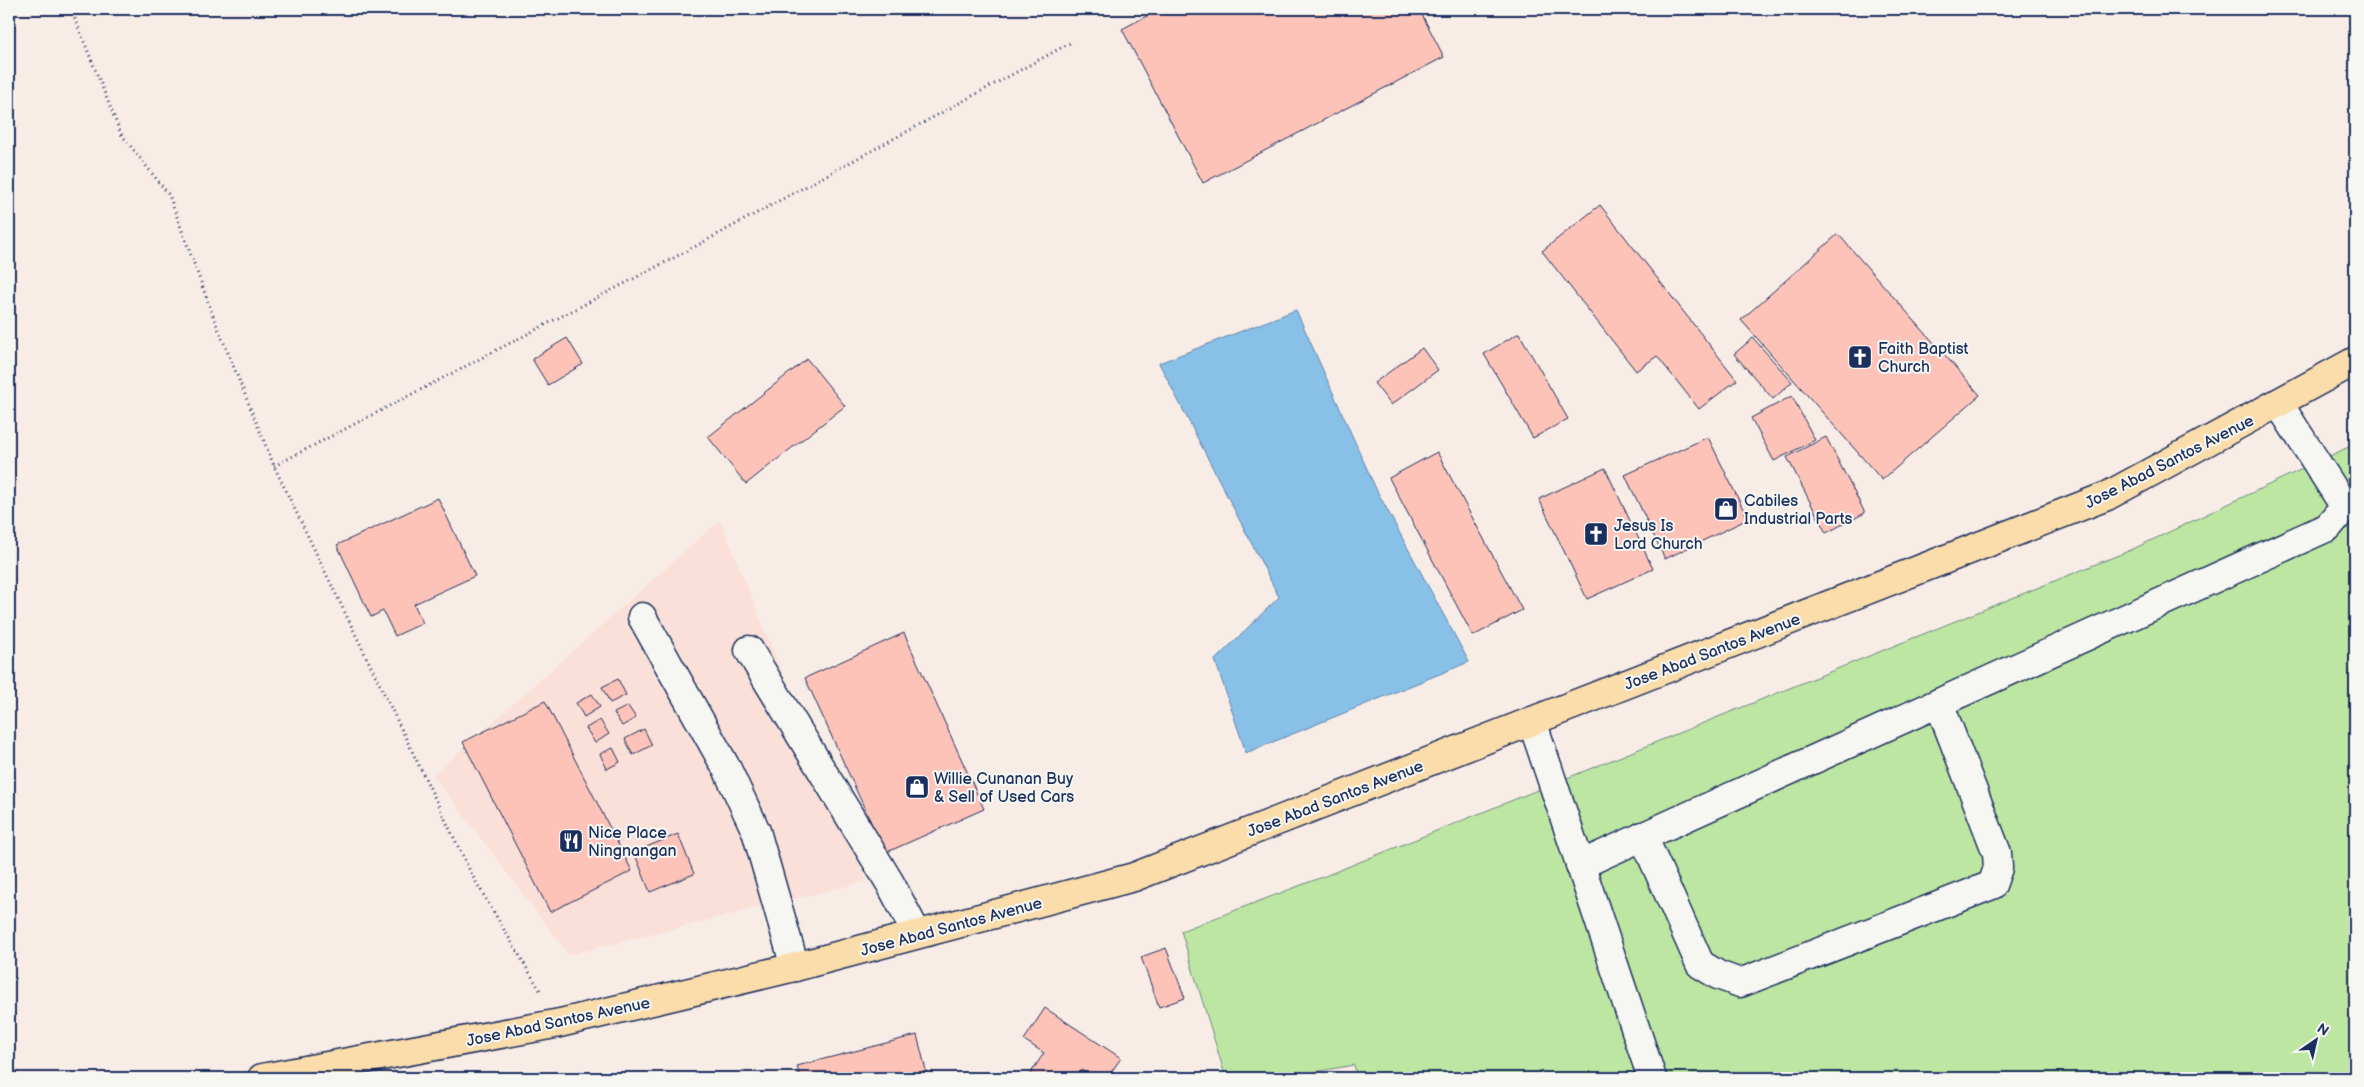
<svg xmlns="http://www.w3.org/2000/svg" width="2364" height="1087" font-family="'Balsamiq Sans',sans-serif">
<rect width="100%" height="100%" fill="#f8ece6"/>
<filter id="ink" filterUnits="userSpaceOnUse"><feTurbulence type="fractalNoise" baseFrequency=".02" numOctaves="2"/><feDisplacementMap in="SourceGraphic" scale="10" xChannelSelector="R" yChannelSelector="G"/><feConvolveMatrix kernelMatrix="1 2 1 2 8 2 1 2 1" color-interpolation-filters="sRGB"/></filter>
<g filter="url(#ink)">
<polygon fill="#fae0d8" points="720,520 867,881 569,955 433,775"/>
<polygon fill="#bde6a2" stroke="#6c8a80" points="2355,444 2355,1078 1357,1078 1354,1065 1280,1078 1226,1078 1181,931 1325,876 2131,550"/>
<polygon fill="#89c0e7" stroke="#5d86b0" points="1296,310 1376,489 1469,662 1246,753 1215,660 1279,597 1159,363"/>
<g fill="#fec3b8" stroke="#1b2f5e">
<polygon points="1160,9 1419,9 1444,57 1203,183 1122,29"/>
<polygon points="1600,205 1737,380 1699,409 1657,356 1636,371 1542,251"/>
<polygon points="1838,234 1980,395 1882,480 1741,320"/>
<polygon points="1519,333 1568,419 1533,438 1484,354"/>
<polygon points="567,338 583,364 548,385 532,359"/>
<polygon points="1753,338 1792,382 1773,399 1734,354"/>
<polygon points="1422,348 1438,370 1391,405 1374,383"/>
<polygon points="807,359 845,406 746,484 708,437"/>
<polygon points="1792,396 1815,440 1774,461 1751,418"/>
<polygon points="1708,437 1748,519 1665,559 1625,475"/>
<polygon points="1826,437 1865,513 1826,533 1787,457"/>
<polygon points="1437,452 1522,610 1473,636 1389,478"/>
<polygon points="1605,468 1653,569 1587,599 1539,499"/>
<polygon points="438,498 475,576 414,604 423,623 395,636 383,611 371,617 337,545"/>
<polygon points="904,633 984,809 885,853 805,678"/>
<polygon points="618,679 626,695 610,703 602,687"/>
<polygon points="592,694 600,707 584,717 576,703"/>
<polygon points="545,701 632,871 550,912 463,742"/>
<polygon points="628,706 636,718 622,726 614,713"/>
<polygon points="600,720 609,734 595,743 586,728"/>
<polygon points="644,729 652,745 633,755 625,739"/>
<polygon points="613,748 620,762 607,769 600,754"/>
<polygon points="678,834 694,874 650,892 634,852"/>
<polygon points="1166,948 1185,998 1159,1007 1141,957"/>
<polygon points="1045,1008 1121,1058 1107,1078 1094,1078 1081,1070 1075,1078 1037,1078 1030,1074 1044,1053 1024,1040"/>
<polygon points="917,1035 928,1078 800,1078 797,1066"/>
</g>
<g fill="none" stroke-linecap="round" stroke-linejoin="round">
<defs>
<g id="minor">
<polyline points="642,617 727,769 756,831 795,967"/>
<polyline points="749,650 890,883 917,934"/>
<polyline points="1532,721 1652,1078"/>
<polyline points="1643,836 1700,964 1718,975 1740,983 1992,885 1998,868 1997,853 1939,703"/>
<polyline points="1580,865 2328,527 2345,507 2279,404"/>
</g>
<polyline id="highway" points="262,1078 560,1023 795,967 1134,877 2107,496 2355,361"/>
</defs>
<use href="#minor" stroke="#1b2f5e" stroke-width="31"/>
<use href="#highway" stroke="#1b2f5e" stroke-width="31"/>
<g stroke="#1b2f5e" stroke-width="3" stroke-dasharray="1 4" stroke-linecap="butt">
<polyline points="71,9 121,134 169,195 215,321 274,466 473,877 541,992"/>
<polyline points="274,466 685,252 1070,43"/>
</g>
<use href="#minor" stroke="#f6f6f2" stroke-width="28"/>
<use href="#highway" stroke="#fbddab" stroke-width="28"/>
</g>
</g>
<defs>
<symbol id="church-square" viewBox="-11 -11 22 22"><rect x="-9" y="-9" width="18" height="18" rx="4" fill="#1b2f5e" stroke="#f6f6f2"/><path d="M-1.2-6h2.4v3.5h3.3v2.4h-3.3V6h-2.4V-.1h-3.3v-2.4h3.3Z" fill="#fff"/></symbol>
<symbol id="shop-square" viewBox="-11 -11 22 22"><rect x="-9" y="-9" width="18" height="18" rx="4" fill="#1b2f5e" stroke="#f6f6f2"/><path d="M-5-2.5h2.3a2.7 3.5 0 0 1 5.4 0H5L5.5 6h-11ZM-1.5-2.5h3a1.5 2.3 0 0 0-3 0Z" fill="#fff"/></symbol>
<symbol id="restaurant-square" viewBox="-11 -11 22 22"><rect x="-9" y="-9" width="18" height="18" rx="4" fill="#1b2f5e" stroke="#f6f6f2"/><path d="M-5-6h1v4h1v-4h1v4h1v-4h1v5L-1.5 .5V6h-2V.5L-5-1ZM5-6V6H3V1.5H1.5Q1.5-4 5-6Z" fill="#fff"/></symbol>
</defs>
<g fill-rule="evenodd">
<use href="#church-square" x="1846" y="343" width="28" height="28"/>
<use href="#shop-square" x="1712" y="495" width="28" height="28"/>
<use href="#church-square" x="1582" y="520" width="28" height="28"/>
<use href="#shop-square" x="903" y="773" width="28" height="28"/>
<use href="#restaurant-square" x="557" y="827" width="28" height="28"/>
</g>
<g text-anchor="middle" stroke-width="4" stroke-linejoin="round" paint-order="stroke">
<g font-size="16" fill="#1b2f5e" stroke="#f6f6f2" text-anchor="start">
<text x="1878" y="354">Faith Baptist<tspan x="1878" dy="18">Church</tspan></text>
<text x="1744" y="506">Cabiles<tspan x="1744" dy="18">Industrial Parts</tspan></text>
<text x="1614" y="531">Jesus Is<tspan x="1614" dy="18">Lord Church</tspan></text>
<text x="934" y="784">Willie Cunanan Buy<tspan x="934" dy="18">&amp; Sell of Used Cars</tspan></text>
<text x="588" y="838">Nice Place<tspan x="588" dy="18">Ningnangan</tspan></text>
</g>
<g font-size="16" fill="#1b2f5e" stroke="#f6f6f2">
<text transform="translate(2169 461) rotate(-27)" y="6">Jose Abad Santos Avenue</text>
<text transform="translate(1712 651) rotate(-21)" y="6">Jose Abad Santos Avenue</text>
<text transform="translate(1335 798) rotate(-21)" y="6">Jose Abad Santos Avenue</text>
<text transform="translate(951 926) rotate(-15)" y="6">Jose Abad Santos Avenue</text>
<text transform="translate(558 1021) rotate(-12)" y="6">Jose Abad Santos Avenue</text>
</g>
</g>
<rect width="2364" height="1087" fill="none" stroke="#f6f6f2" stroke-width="30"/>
<rect x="15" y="15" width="2334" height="1057" fill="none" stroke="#1b2f5e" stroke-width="2" filter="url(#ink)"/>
<g transform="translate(2316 1040) rotate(34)" stroke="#f6f6f2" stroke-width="4" paint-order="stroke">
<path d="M0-4L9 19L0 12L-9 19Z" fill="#1b2f5e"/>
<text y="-8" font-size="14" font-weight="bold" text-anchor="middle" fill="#1b2f5e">N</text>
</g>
</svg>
